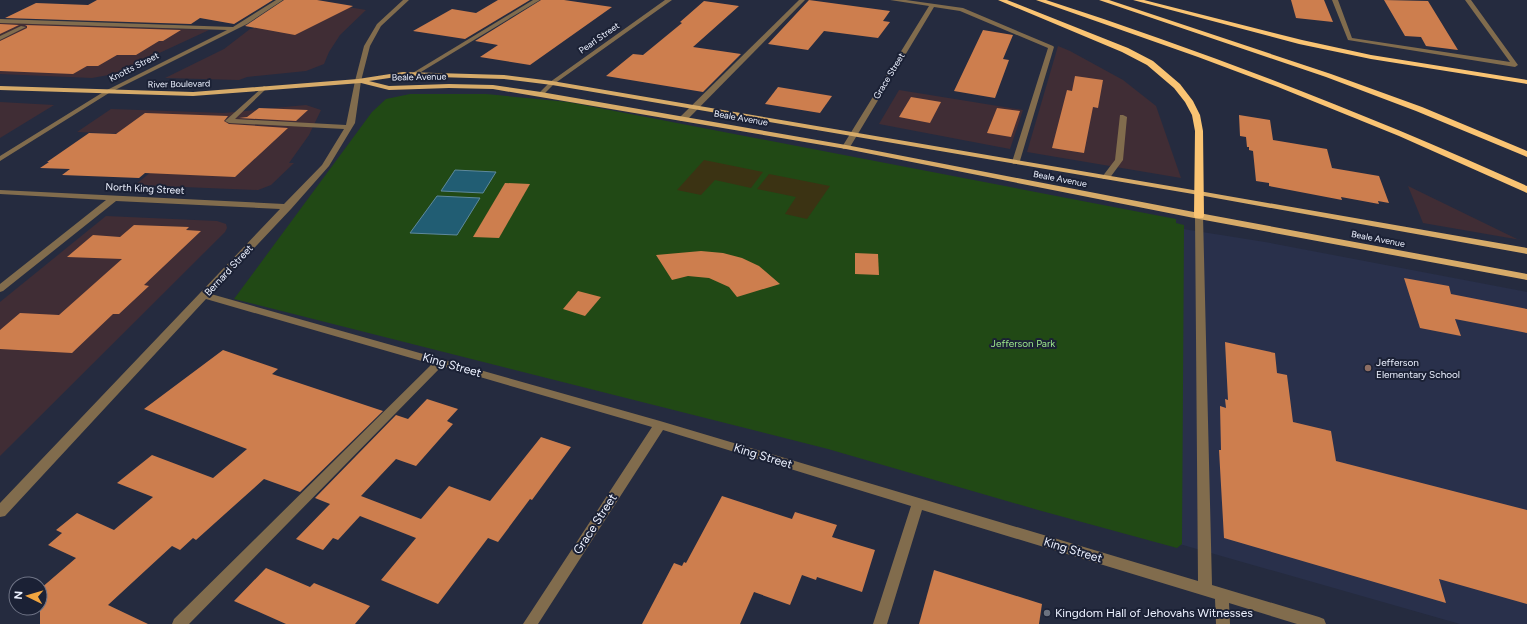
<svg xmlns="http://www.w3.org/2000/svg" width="1527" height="624" font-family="Figtree,sans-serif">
<rect width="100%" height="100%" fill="#252b3f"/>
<g fill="#402d35">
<polygon points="294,0 307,0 366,10 340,35 329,52 324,64 306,71 247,77 239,80 165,78 224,49 250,29 252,29"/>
<polygon points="0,22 209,30 114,74 92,78 0,74"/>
<polygon points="1058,46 1070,51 1123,80 1156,106 1181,178 1027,152"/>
<polygon points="899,90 1023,110 1010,149 879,124"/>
<polygon points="0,102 54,105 0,138"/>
<polygon points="306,105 321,110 309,135 289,163 294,163 271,185 258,190 135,185 194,137 77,132 111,109 224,113"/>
<polygon points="1408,186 1519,240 1521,240 1423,223"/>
<polygon points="106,216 217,221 226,224 227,228 225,232 0,456 0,302"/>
</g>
<polygon fill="#29304b" points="1177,228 1265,242 1527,292 1527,624 1460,624 1176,543"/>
<polygon fill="#214915" points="410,94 486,94 568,102 1176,219 1176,223 1184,225 1182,544 1177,548 1038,510 828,449 234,299 372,112 386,99"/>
<g fill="#3b3313">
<polygon points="704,160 763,172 751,188 715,180 701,195 677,190"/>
<polygon points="769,174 830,186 807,219 785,214 796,197 757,189"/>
</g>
<g fill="#215d73" stroke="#5e899d">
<polygon points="455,170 496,172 483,193 441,191"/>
<polygon points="437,196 480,198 457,235 410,233"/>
</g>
<g fill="#cd7e4e">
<polygon points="97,0 273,0 234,24 200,18 191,24 5,18 36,3 88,5"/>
<polygon points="284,0 317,0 353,6 295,35 245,26"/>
<polygon points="498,0 530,0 465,39 413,31 452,9 476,13"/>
<polygon points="541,0 564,0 612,7 530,65 480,57 498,45 475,41"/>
<polygon points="809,0 890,11 883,21 890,22 878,38 824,31 808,50 768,44"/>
<polygon points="1291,0 1324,0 1333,22 1296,18"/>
<polygon points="1384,0 1428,1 1458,50 1426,46 1421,37 1405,36"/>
<polygon points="704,1 739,6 693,47 741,54 703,92 606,76 633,54 643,55 682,23 680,22"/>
<polygon points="0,24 19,25 0,34"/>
<polygon points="25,25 181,30 163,41 159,41 136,55 117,55 98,66 87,66 73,74 0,71 0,41 27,28 27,26"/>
<polygon points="983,30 1013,35 1003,59 1009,60 995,98 954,91"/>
<polygon points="1075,76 1103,80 1098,108 1093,107 1084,153 1052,148 1067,90 1072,91"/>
<polygon points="778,87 832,96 820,113 765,104"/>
<polygon points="911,97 941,102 930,123 899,117"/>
<polygon points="259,108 308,110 296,121 239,118 247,117"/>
<polygon points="997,108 1020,111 1011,137 987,133"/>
<polygon points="145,113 228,116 224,121 229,124 288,128 235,177 145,173 139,178 62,175 70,169 40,168 49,162 47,162 89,133 116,134"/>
<polygon points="1239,115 1270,120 1273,140 1327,149 1332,168 1379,176 1389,203 1378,201 1379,204 1341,197 1342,200 1269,186 1269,183 1256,181 1253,151 1249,150 1249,147 1247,147 1246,137 1240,136"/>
<polygon points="505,183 530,184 499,238 473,237"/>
<polygon points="134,225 189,227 186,230 201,231 144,285 149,286 119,314 113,314 72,353 0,349 0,330 20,313 59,315 122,259 67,257 93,235 120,237"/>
<polygon points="701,251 723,253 742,258 759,266 780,284 737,297 729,287 709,278 688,276 672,280 656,255"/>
<polygon points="855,253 878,254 879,275 855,274"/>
<polygon points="1404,278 1449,286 1451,294 1527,309 1527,333 1455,319 1461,336 1420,328"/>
<polygon points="578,291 601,297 585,316 563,309"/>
<polygon points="1225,342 1275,353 1277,373 1287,375 1293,422 1331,431 1336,461 1527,510 1527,604 1439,579 1446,603 1224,538 1219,450 1221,450 1220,406 1226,408 1225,399 1228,400"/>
<polygon points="223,350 278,369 272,374 383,411 300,492 264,479 196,540 193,538 180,550 172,546 108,605 148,624 40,624 40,589 76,558 48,545 62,533 56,530 77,513 114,530 153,497 117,483 152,455 213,478 247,449 144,409"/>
<polygon points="427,399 458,409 447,421 453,424 416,466 396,459 361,496 421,519 449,486 490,501 541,437 571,447 532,500 530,499 498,542 488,538 438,604 381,580 416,538 360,516 338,540 333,538 323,550 296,539 330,504 315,498 396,415 408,419"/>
<polygon points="722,496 792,519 795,512 837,525 832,537 875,550 862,592 817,577 816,580 802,575 790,605 754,592 740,624 642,624 674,563 682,566 684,562 686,563"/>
<polygon points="266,568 310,587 314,583 370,606 355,624 286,624 234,601"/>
<polygon points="934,570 1042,604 1039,624 919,624"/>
</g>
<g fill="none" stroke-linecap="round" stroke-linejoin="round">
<g fill="#816c4d" fill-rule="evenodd">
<polygon points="276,0 283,0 247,24 109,93 0,161 0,156 105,91 227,30 0,23 0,19 233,27"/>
<polygon points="403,0 409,0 381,26 370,46 361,81 355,123 329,166 291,209 211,294 660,421 1198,581 1195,216 1199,213 1202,214 1203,216 1212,585 1319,617 1324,619 1326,624 1297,624 1229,603 1230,624 1216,624 1215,599 922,510 887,624 873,624 911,506 663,430 538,624 523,624 652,427 442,366 189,624 172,624 174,619 432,364 206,299 5,516 0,517 0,503 280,209 116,201 3,291 0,292 0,284 106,200 0,194 0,190 284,204 322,165 344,129 229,123 225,121 264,86 266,87 266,89 235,119 346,125 355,81 364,46 377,24"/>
<polygon points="533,0 540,0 416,75 411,74"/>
<polygon points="665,0 672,0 554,84 543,95 539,95 539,93 550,82"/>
<polygon points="799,0 805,0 686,121 680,121 680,117"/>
<polygon points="890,0 906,0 963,8 1053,46 1054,47 1019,164 1013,164 1012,162 1048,48 960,11 934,7 850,147 849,149 843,149 842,147 929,6"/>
<polygon points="1332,0 1338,0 1352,38 1510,62 1465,0 1471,0 1518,65 1515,67 1348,40"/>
<polygon points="21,26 26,27 0,40 0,36"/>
<polygon points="1120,115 1123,115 1127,117 1123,160 1109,179 1103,179 1102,177 1115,160"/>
</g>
<polygon fill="#d7ab69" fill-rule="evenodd" points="403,72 504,75 552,81 1199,191 1527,248 1527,254 1199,195 552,85 504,79 403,76 369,81 389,86 449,84 493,85 541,92 846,145 1199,213 1527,274 1527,280 1199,219 846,149 493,89 449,88 389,90 361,83 193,96 0,90 0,86 193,92 358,79"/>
<g fill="#fac473" fill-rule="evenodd">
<polygon points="998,0 1007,0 1128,48 1153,61 1180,84 1193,101 1200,115 1203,131 1204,216 1203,218 1195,218 1194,216 1195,131 1192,115 1185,102 1174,88 1147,65 1122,52"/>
<path d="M1036,0h10c164,53 324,115 481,186v7l-128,-57 -121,-49 -80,-30z"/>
<polygon points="1099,0 1109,0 1331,74 1422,107 1527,151 1527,157 1416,111 1326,77"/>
<polygon points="1133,0 1144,0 1302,40 1371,55 1527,80 1527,84 1371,59 1299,44"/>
</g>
</g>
<circle fill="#8d6e63" stroke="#1b2135" stroke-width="1.5" cx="1368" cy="368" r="4"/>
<circle fill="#6b7280" stroke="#1b2135" stroke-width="1.5" cx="1047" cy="613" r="4"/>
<g text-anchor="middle" stroke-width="4" stroke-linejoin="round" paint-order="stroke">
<g font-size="9" fill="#ecf1ff" stroke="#1b2135">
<text transform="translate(599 38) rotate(-35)" y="3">Pearl Street</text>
<text transform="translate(134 67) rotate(-27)" y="3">Knotts Street</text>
<text transform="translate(889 76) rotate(-59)" y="3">Grace Street</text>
<text transform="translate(419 77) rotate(-1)" y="3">Beale Avenue</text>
<text transform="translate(179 84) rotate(-1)" y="3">River Boulevard</text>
<text transform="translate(741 118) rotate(10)" y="3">Beale Avenue</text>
<text transform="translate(1060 179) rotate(11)" y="3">Beale Avenue</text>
<text transform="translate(1378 239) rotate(11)" y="3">Beale Avenue</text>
</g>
<g font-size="10" fill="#ecf1ff" stroke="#1b2135">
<text transform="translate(145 188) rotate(3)" y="4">North King Street</text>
<text transform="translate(228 270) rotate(-47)" y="4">Bernard Street</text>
</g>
<g font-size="10" fill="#9ee98b" stroke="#1b2135">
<text x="1023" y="347">Jefferson Park</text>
</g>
<g font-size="10" fill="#ecf1ff" stroke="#1b2135" text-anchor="start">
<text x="1376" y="366">Jefferson<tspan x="1376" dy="12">Elementary School</tspan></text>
</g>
<g font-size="12" fill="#ecf1ff" stroke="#1b2135">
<text transform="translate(452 365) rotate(16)" y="4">King Street</text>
<text transform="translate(763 456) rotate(17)" y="4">King Street</text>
<text transform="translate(595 524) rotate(-57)" y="4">Grace Street</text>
<text transform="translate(1073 550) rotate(17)" y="4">King Street</text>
</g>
<g font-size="12" fill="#ecf1ff" stroke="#1b2135" text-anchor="start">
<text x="1055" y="617">Kingdom Hall of Jehovahs Witnesses</text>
</g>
</g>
<g transform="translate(28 596) rotate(275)"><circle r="19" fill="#1b2135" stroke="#6f7486"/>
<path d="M0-3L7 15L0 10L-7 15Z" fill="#f1a540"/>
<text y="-6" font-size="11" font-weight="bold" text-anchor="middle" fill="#ecf1ff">N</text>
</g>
</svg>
